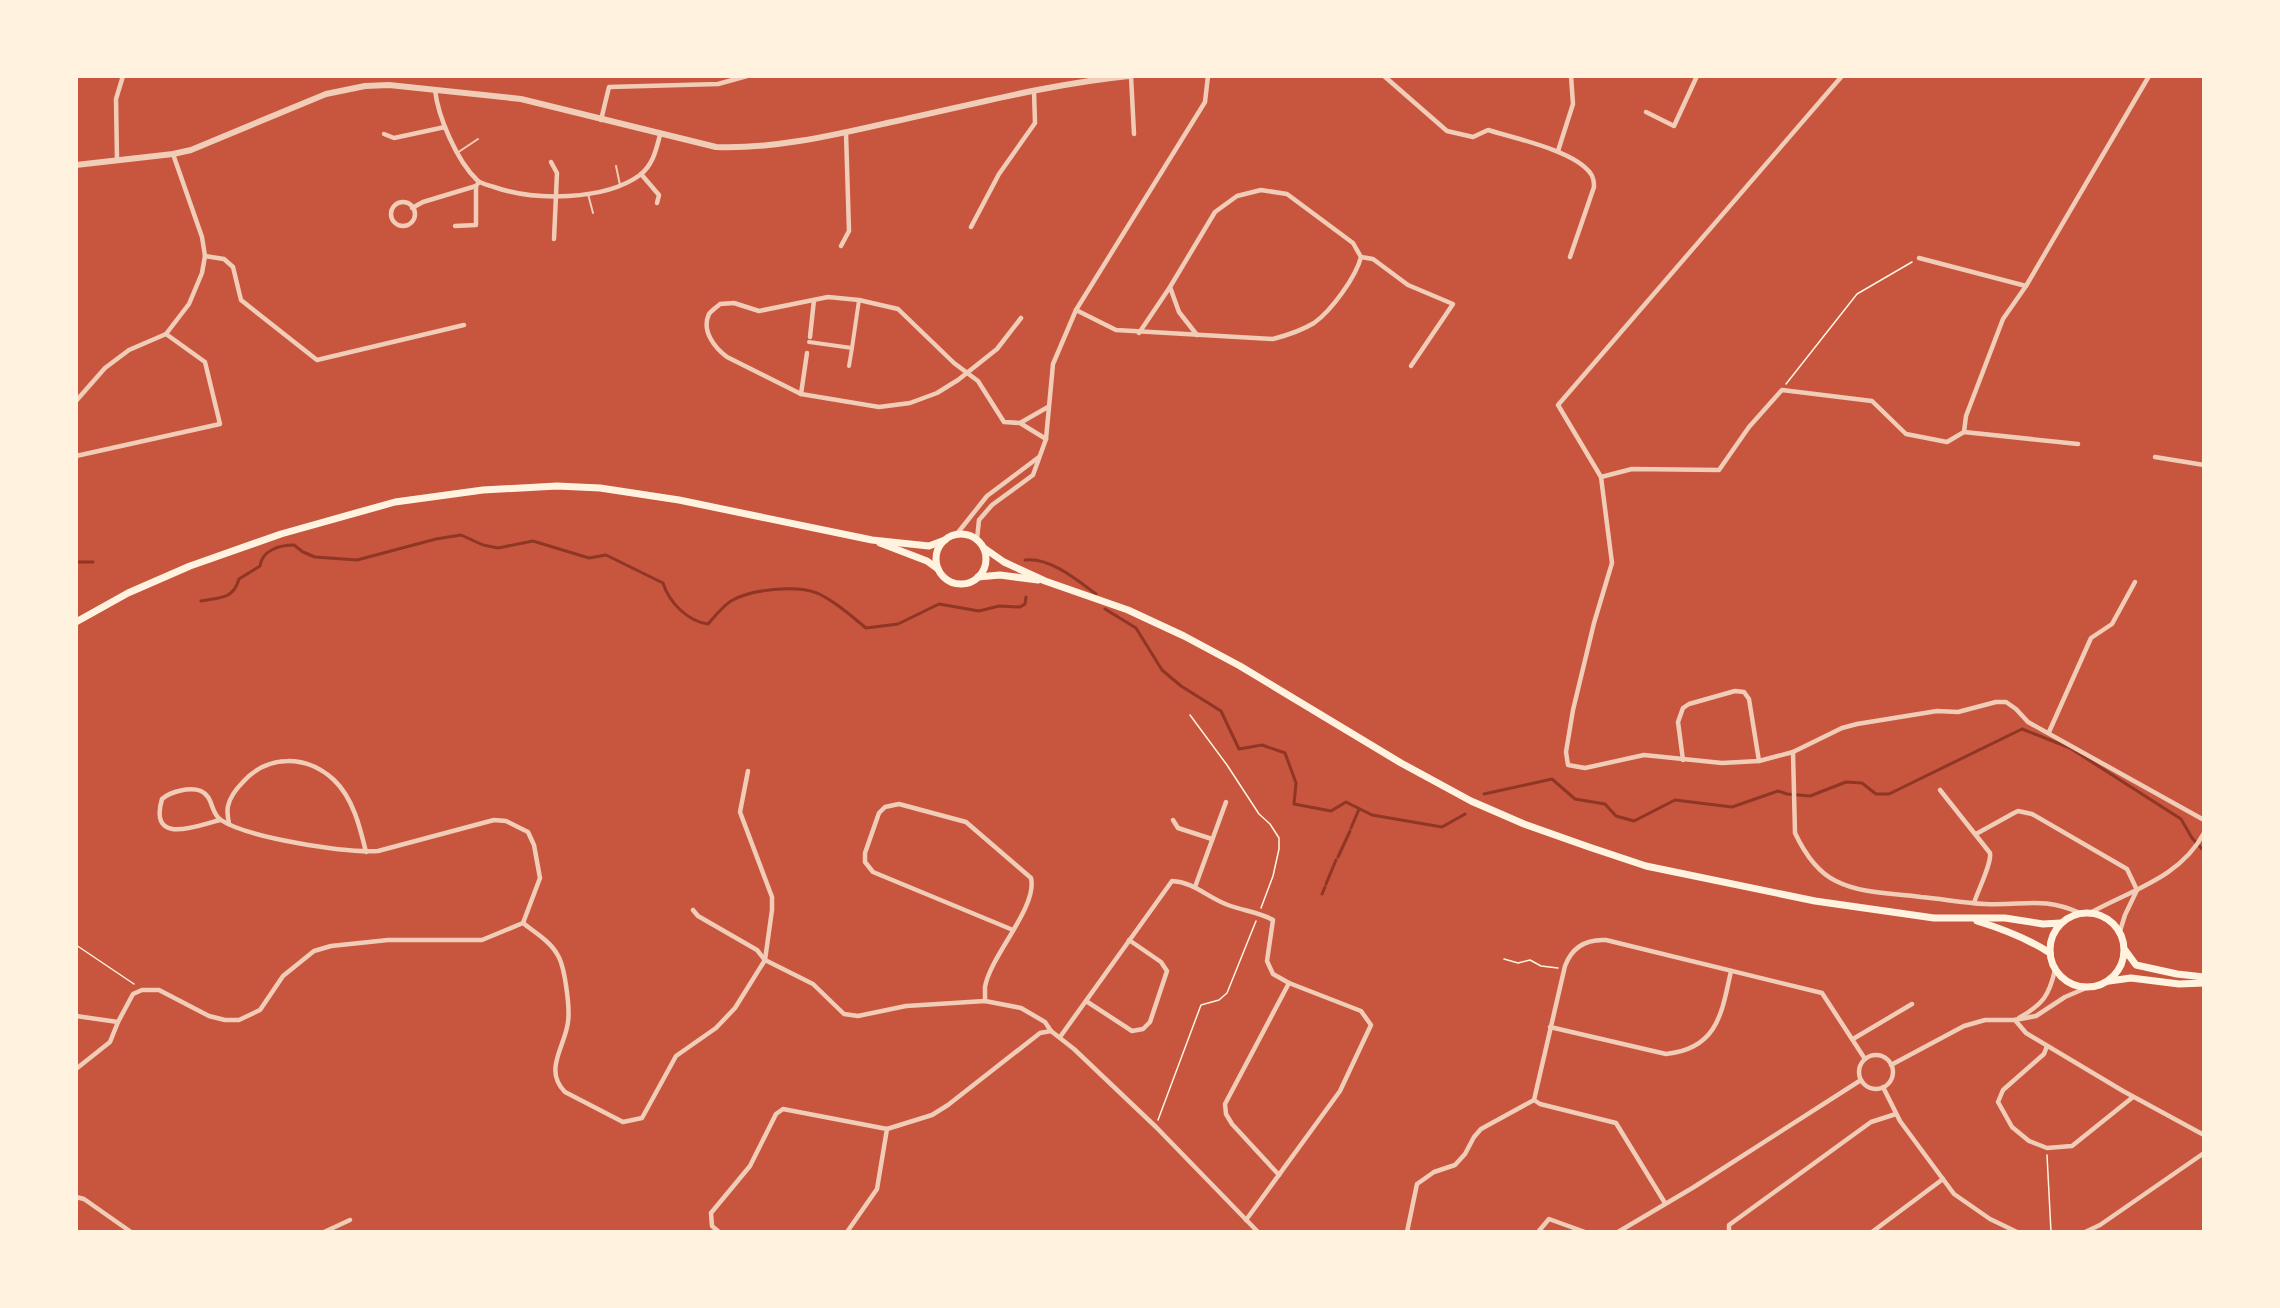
<svg xmlns="http://www.w3.org/2000/svg" width="2280" height="1308" font-family="'Nunito Sans',sans-serif">
<rect width="100%" height="100%" fill="#c8553d"/>
<g fill="none" stroke-linecap="round" stroke-linejoin="round">
<g stroke="#8f3625" stroke-width="3">
<path d="M1025,560c25,-3 52,20 71,34"/>
<polyline points="76,562 93,562"/>
<path d="M201,601c19,-4 32,-1 38,-22l21,-13c2,-16 20,-21 34,-21l9,7 12,5 42,3 79,-21 25,-4 22,10 15,3 35,-7 56,17 17,-3 57,28c6,19 24,38 45,41 7,-8 15,-18 23,-23 20,-12 65,-16 86,-8 18,8 34,23 49,35l32,-4 41,-20 40,7 20,-5 21,1 5,-3 1,-7"/>
<polyline points="1105,609 1136,628 1162,670 1181,686 1221,711 1239,749 1262,745 1285,753 1296,783 1294,804 1331,811 1346,802 1372,815 1442,827 1465,814"/>
<polyline points="1484,794 1552,779 1575,799 1605,804 1616,816 1634,821 1675,800 1732,807 1778,791 1787,794 1810,796 1846,782 1862,783 1876,794 1889,794 2022,729 2070,748 2181,819 2192,838 2204,851"/>
<polyline points="1351,828 1359,809"/>
<polyline points="1338,857 1350,831"/>
<polyline points="1326,884 1336,860"/>
<polyline points="1322,894 1325,887"/>
</g>
<g stroke="#fff3e0" stroke-width="1.5">
<polyline points="1786,384 1857,294 1912,262"/>
<polyline points="1190,715 1227,765 1259,814 1270,824 1279,838 1279,849 1273,876 1261,908"/>
<polyline points="76,945 134,984"/>
<polyline points="1504,959 1518,963 1530,960 1541,966 1558,968"/>
<polyline points="1158,1120 1201,1005 1219,1000 1227,993 1256,921"/>
<polyline points="2047,1155 2051,1232"/>
</g>
<g stroke="#f1ccb7" stroke-width="2">
<polyline points="457,153 478,139"/>
<polyline points="616,166 620,185"/>
<polyline points="588,194 593,213"/>
</g>
<g stroke="#f1ccb7" stroke-width="4">
<polyline points="809,342 852,348 859,300"/>
<polyline points="849,366 852,348"/>
</g>
<g stroke="#f1ccb7" stroke-width="4.5">
<polyline points="1131,76 1134,134"/>
<path d="M1384,76l63,55 26,6 15,-7c26,8 88,21 103,44 3,4 3,8 3,13l-24,70"/>
<polyline points="1842,76 1558,405 1601,477 1612,563 1594,623 1573,710 1566,752 1568,765 1585,768 1644,755 1722,763 1759,761 1793,752 1842,728 1857,724 1937,711 1958,712 1996,702 2006,702 2016,709 2028,722 2204,820"/>
<path d="M435,90c3,27 22,71 42,90 4,4 11,5 17,7 40,14 110,14 146,-12 13,-10 16,-25 20,-40"/>
<polyline points="1646,112 1674,126 1697,76"/>
<polyline points="601,120 609,87 718,84 747,76"/>
<polyline points="384,134 394,138 445,127"/>
<polyline points="1558,151 1573,104 1571,76"/>
<polyline points="117,160 116,99 123,76"/>
<polyline points="551,162 557,173 554,239"/>
<polyline points="641,174 659,195 657,203"/>
<circle cx="403" cy="214" r="12"/>
<polyline points="412,208 423,202 476,186 479,182"/>
<polyline points="455,226 476,225 476,186"/>
<polyline points="971,227 999,174 1035,123 1034,91"/>
<polyline points="841,246 849,231 846,133"/>
<polyline points="205,256 224,259 233,267 241,300 317,360 464,325"/>
<polyline points="1361,257 1373,259 1408,285 1453,304 1411,366"/>
<polyline points="1919,258 2026,286 2149,76"/>
<polyline points="1170,287 1179,312 1197,335"/>
<path d="M1076,310l40,20 157,9c15,-4 28,-8 41,-16 17,-12 42,-46 47,-66l-8,-14 -66,-49 -26,-4 -24,6 -22,16 -45,75 -31,46"/>
<path d="M1021,318l-24,31 -39,31 -21,13 -27,10 -31,4 -78,-13 -74,-37c-12,-9 -26,-26 -18,-43 2,-3 8,-7 11,-10l14,-1 25,8 69,-14 31,3 39,9 56,54 24,18 26,41 16,1 26,16"/>
<polyline points="810,337 814,300"/>
<polyline points="801,394 807,353"/>
<polyline points="76,401 105,368 129,350 166,334 189,304 202,273 205,256 202,237 173,154"/>
<polyline points="1020,423 1048,407"/>
<polyline points="1964,432 1966,416 2003,319 2026,286"/>
<polyline points="76,456 220,424 205,362 166,334"/>
<polyline points="2155,457 2204,465"/>
<polyline points="1601,477 1632,469 1719,470 1749,427 1782,390 1872,401 1906,434 1947,442 1964,432 2078,444"/>
<polyline points="956,535 987,496 1039,457"/>
<polyline points="977,539 979,520 992,505 1033,475 1046,439 1053,364 1076,310 1205,102 1208,76"/>
<polyline points="2049,732 2091,638 2112,624 2135,582"/>
<path d="M1793,752l2,81c9,19 22,39 41,48 25,13 58,12 85,16 22,2 43,6 64,7 39,2 57,-8 95,9"/>
<polyline points="1683,760 1678,722 1683,708 1689,704 1735,691 1744,692 1749,699 1759,761"/>
<path d="M1940,790l50,63c2,10 -12,37 -16,50"/>
<polyline points="1173,820 1178,828 1212,839"/>
<path d="M229,824c-1,-5 -2,-13 -1,-18 2,-9 9,-18 15,-24 25,-28 64,-27 91,-2 19,18 26,47 32,72"/>
<polyline points="1976,834 2014,813 2018,811 2032,814 2127,869 2137,890"/>
<polyline points="1195,887 1226,802"/>
<polyline points="693,910 698,916 757,950 765,960 813,984 844,1014 858,1016 906,1006 985,1001 1021,1008 1045,1022 1051,1031 1074,1049 1156,1127 1258,1232"/>
<path d="M2090,913c41,-23 90,-35 114,-80"/>
<path d="M523,923c11,9 27,18 34,31 8,11 13,54 11,68 -3,25 -25,48 -3,70l58,30 19,-4 34,-62 40,-28 19,-20 30,-48 7,-50v-13l-32,-85 8,-41"/>
<polyline points="2120,931 2125,915 2137,890"/>
<path d="M985,1001c0,-5 0,-10 0,-14 5,-31 53,-80 46,-109l-65,-56 -67,-18 -14,3 -6,6 -14,40v9l8,10 140,58"/>
<polyline points="1086,1001 1132,1031 1143,1029 1150,1022 1167,971 1161,962 1129,940"/>
<path d="M76,1016l42,6 15,-28 9,-4h17l50,26 16,4h14l21,-10 23,-34 31,-25 17,-5 57,-6h94l41,-17 17,-45 -6,-33 -6,-13 -22,-11 -12,-1 -116,31c-33,2 -130,-13 -157,-31 -11,-7 -7,-23 -20,-29 -11,-4 -30,0 -39,8 -14,48 37,26 58,21"/>
<path d="M2019,1018c24,-14 30,-22 36,-48"/>
<polyline points="2015,1020 2026,1033 2123,1091 2204,1135"/>
<path d="M1550,1027l116,27c52,-5 56,-42 65,-83"/>
<path d="M1060,1037l112,-156c22,1 36,17 56,24 16,6 31,7 45,15l-6,41 6,13 16,9 72,28 10,14 -31,66 -94,129"/>
<polyline points="1853,1039 1912,1004"/>
<polyline points="2047,1046 2044,1054 2003,1090 1998,1102 2012,1127 2029,1141 2047,1148 2072,1146 2133,1097"/>
<circle cx="1876" cy="1072" r="17"/>
<polyline points="1891,1065 1964,1026 1985,1020 2015,1020 2036,1016 2065,997 2086,988"/>
<polyline points="76,1069 110,1042 118,1022"/>
<polyline points="1883,1087 1900,1121 1954,1194 1990,1219 2017,1232"/>
<polyline points="1534,1100 1540,1104 1616,1123 1665,1203"/>
<polyline points="1279,1175 1232,1124 1226,1114 1225,1104 1289,983"/>
<polyline points="76,1197 84,1199 131,1232"/>
<polyline points="324,1232 350,1220"/>
<polyline points="719,1232 712,1226 711,1213 750,1166 776,1114 783,1109 887,1129 932,1115 948,1105 1040,1033 1051,1031"/>
<polyline points="847,1232 877,1189 887,1129"/>
<path d="M1407,1232l10,-48 17,-12 21,-7 10,-11 9,-17 7,-8 53,-29 31,-134c7,-19 21,-27 41,-26l216,53 43,66"/>
<polyline points="1538,1232 1549,1219 1585,1232"/>
<polyline points="1618,1232 1694,1187 1861,1080"/>
<polyline points="1729,1232 1729,1225 1871,1122 1896,1114"/>
<polyline points="1872,1232 1943,1179"/>
<polyline points="2085,1232 2100,1225 2204,1153"/>
</g>
<path stroke="#f1ccb7" stroke-width="6" d="M76,165l97,-11 18,-4 135,-56 39,-8 24,-1 132,14 195,48c58,2 114,-11 171,-24 80,-17 161,-39 242,-47"/>
<g stroke="#fff3e0" stroke-width="7">
<circle cx="961" cy="559" r="25"/>
<polyline points="880,543 927,561 938,569"/>
<polyline points="984,548 1004,562 1045,581 1128,610 1184,636 1240,666 1401,763 1471,801 1524,824 1589,847 1646,866 1815,901 1934,918 2005,918 2043,924 2061,923"/>
<polyline points="978,577 1000,575 1038,580"/>
<polyline points="76,622 128,593 190,566 281,534 395,502 483,490 557,486 600,488 679,500 872,540 929,546 945,540"/>
<circle cx="2087" cy="950" r="37"/>
<path d="M1977,921c26,8 50,17 73,32"/>
<polyline points="2125,950 2136,965 2177,974 2204,977"/>
<polyline points="2109,981 2131,978 2179,984 2204,983"/>
</g>
</g>
<rect width="2280" height="1308" fill="none" stroke="#fff3e0" stroke-width="156"/>
</svg>
